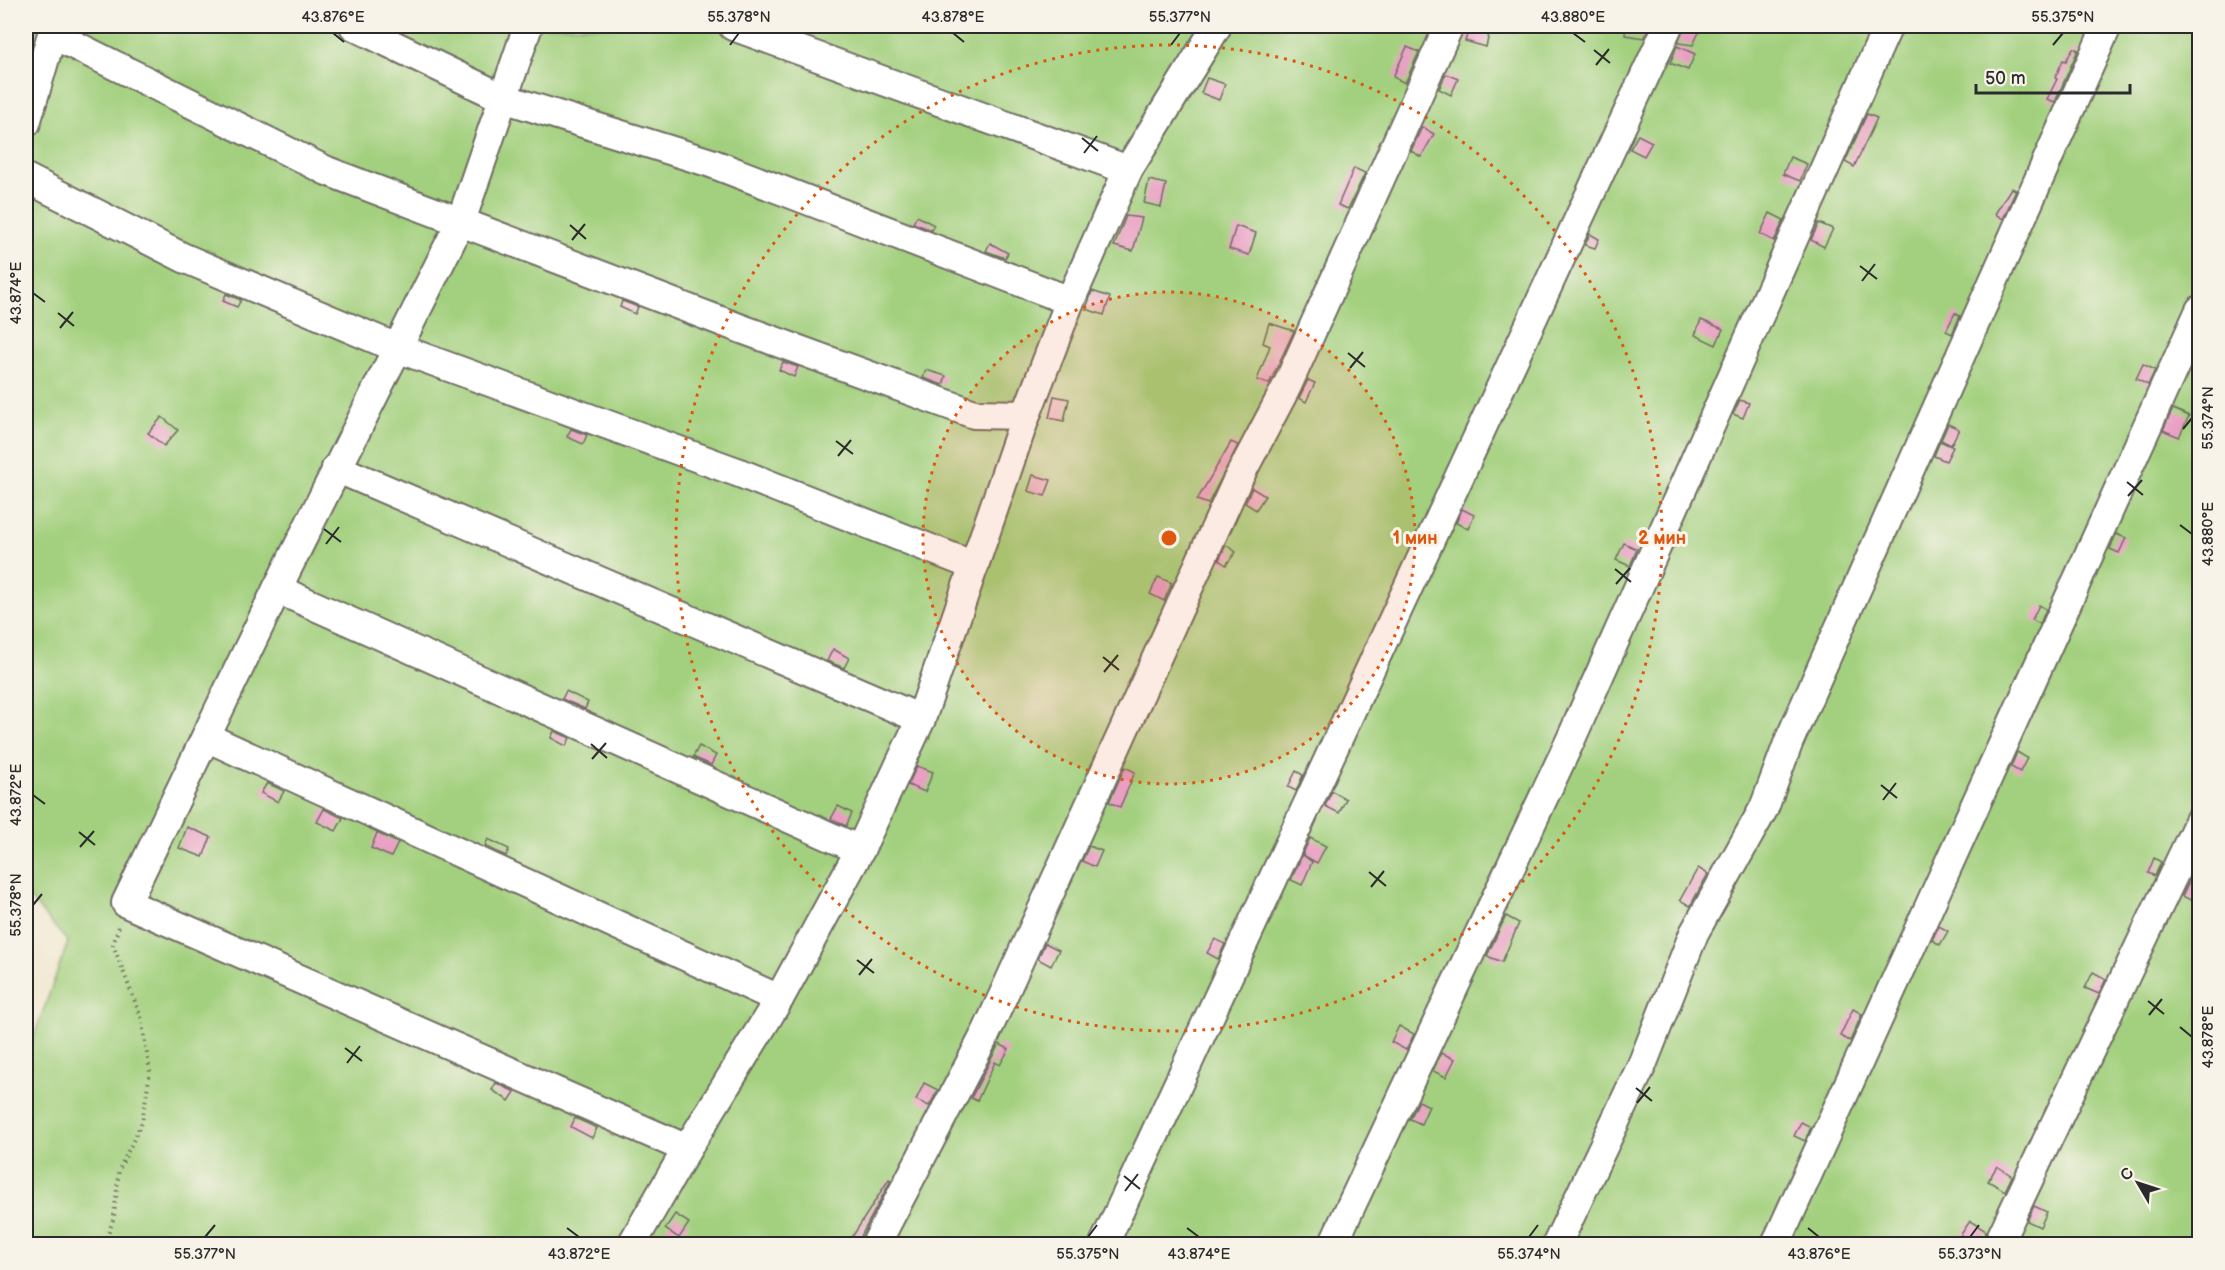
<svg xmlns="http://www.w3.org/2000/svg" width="2225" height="1270" font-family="'Balsamiq Sans',sans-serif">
<rect width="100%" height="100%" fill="#f7f3e8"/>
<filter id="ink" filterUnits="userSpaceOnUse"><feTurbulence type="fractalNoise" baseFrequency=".0167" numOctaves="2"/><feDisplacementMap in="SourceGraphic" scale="12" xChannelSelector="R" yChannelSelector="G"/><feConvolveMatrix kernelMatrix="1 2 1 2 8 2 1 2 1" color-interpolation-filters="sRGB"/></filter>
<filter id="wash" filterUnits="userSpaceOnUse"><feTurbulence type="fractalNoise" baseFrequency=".008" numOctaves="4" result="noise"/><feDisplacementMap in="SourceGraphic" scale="24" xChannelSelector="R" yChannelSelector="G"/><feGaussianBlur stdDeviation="1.35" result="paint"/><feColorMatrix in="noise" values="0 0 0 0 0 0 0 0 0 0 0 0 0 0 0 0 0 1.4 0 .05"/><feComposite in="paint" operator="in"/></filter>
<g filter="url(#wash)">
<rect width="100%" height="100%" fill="#f1e7ce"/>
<polygon fill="#a3d07e" stroke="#677e54" stroke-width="1.5" points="26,26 2199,26 2199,1244 26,1244 26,1058 68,942 26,894"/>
<g id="blocks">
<g fill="#e99ec2">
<polygon points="1470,26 1490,30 1486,47 1465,41"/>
<polygon points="1626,26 1650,26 1644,38 1625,35"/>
<polygon points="1684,26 1702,26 1693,45 1678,43"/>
<polygon points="1677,46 1695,54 1688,70 1670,63"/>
<polygon points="1407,47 1419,52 1405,83 1393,77"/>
<polygon points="2073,48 2078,50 2055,102 2047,99 2057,79 2055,78 2063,60 2066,61"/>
<polygon points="1446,74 1458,79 1451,95 1439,89"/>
<polygon points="1207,78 1225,84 1219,100 1201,93"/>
<polygon points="1867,114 1877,118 1854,167 1845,162"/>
<polygon points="1422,127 1434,134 1421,157 1411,151"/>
<polygon points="1638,135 1652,142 1644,156 1630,149"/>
<polygon points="1790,157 1807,164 1800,181 1783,174"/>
<polygon points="1354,168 1365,173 1348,209 1338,205"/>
<polygon points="1149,180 1166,184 1161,207 1144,203"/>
<polygon points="2011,188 2016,190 2003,219 1995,214"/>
<polygon points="1770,213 1784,220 1774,241 1760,234"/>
<polygon points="917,216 934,225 931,230 913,223"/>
<polygon points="1126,216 1142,218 1133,251 1114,246"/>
<polygon points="1819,223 1833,229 1824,247 1811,240"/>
<polygon points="1236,226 1256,233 1249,255 1229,249"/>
<polygon points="1590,234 1599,239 1595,248 1585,245"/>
<polygon points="990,243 1008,253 1005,258 986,251"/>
<polygon points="1092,291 1110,297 1104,315 1086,309"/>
<polygon points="226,294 241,300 237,307 223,301"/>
<polygon points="622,301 638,307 635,314 620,307"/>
<polygon points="1955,313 1960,316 1952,334 1946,331"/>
<polygon points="1701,320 1723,329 1716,345 1695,335"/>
<polygon points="1269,323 1294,331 1269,384 1257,380 1270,346 1263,343"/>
<polygon points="783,362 798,367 794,377 779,370"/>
<polygon points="2143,364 2155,370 2148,385 2136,379"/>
<polygon points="926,370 946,376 943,385 923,378"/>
<polygon points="1308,380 1315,383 1306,402 1299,398"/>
<polygon points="1054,396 1069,399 1064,421 1049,418"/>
<polygon points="1740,400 1749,403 1743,418 1733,414"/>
<polygon points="2173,409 2189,416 2179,437 2163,430"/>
<polygon points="162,417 178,430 164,446 148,433"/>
<polygon points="1948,424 1959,429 1951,445 1941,440"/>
<polygon points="571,429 587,435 583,444 567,437"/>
<polygon points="1940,441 1953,447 1946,461 1934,456"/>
<polygon points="1231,442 1238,445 1208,504 1197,500"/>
<polygon points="1033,475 1051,480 1045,496 1028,491"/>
<polygon points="1252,488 1265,496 1256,510 1245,503"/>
<polygon points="1462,509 1474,515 1468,529 1456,523"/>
<polygon points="2116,534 2126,538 2119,553 2110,549"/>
<polygon points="1624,543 1637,549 1630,566 1616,560"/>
<polygon points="1226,545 1236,552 1226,565 1219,560"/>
<polygon points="1158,577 1172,583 1164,601 1150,594"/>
<polygon points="2039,605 2046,609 2040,624 2032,620"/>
<polygon points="833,649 849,658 844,668 827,661"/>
<polygon points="566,691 588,702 585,709 562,699"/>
<polygon points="554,731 570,738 566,746 551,738"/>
<polygon points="699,746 716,755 711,765 693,757"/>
<polygon points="2017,752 2027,758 2020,772 2011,767"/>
<polygon points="917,766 933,772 925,792 908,785"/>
<polygon points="1125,767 1135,772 1120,807 1109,802"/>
<polygon points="1296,771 1303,775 1296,791 1288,787"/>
<polygon points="267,783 284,791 278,802 261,793"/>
<polygon points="1332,791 1346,799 1339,813 1325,806"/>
<polygon points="838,806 852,813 846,826 831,819"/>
<polygon points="324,809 343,818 336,831 317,822"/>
<polygon points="187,827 211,837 203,857 179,848"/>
<polygon points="377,833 398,843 391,857 371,848"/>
<polygon points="1310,838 1326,846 1317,863 1303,855 1312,862 1302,885 1291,880"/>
<polygon points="488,839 509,849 506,856 485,846"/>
<polygon points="1089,846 1102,851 1095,867 1082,861"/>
<polygon points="2154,858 2161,862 2155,876 2148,873"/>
<polygon points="1698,868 1708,874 1690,906 1680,900"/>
<polygon points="2192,875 2199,879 2199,886 2193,901 2182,896"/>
<polygon points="1506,916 1519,923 1502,962 1487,956"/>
<polygon points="1939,926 1948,931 1940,945 1932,940"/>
<polygon points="1215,939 1225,944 1218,959 1207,953"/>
<polygon points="1045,943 1059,950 1051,966 1038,959"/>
<polygon points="2093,972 2106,979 2099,994 2085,988"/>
<polygon points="1853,1009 1862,1014 1850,1041 1840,1036"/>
<polygon points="1399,1026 1414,1034 1406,1050 1391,1042"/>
<polygon points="999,1044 1009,1049 1000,1065 995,1062 977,1101 971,1098"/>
<polygon points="1441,1053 1455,1059 1446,1077 1433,1071"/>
<polygon points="496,1083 515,1092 509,1101 492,1090"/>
<polygon points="924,1083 938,1090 929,1106 916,1100"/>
<polygon points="1419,1101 1429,1106 1421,1124 1410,1119"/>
<polygon points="575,1118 597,1128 592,1138 571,1127"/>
<polygon points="1801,1122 1811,1127 1805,1141 1794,1136"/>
<polygon points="1997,1166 2012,1176 2005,1191 1988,1181"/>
<polygon points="889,1179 891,1180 861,1236 860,1245 847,1245"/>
<polygon points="2034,1206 2047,1212 2040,1227 2027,1221"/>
<polygon points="675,1214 689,1223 679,1238 665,1229"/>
<polygon points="1970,1221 1986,1231 1981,1245 1973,1245 1960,1236"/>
</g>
</g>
</g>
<g filter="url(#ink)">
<use href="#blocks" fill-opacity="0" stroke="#706d64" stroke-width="1.5"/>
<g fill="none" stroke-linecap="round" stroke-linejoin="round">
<defs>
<g id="minor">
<polyline points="354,26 503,98 711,163 1070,301 1128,170 733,26"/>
<polyline points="528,26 461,221 277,589 126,903 687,1149"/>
<polyline points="26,123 52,34 327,171 739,328 974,414 1026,415 1070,301"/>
<polyline points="1128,170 1217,26"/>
<polyline points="26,178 184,258 397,348 737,472 974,566"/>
<polyline points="336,468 921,719"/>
<polyline points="277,589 860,850"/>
<polyline points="206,737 779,999"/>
<polyline points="632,1244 687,1149 779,999 860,850 921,719 1026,415"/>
<polyline points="876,1244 987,1031 1236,483 1287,386 1449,26"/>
<polyline points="1104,1244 1668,26"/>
<polyline points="1333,1244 1571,739 1888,26"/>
<polyline points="1557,1244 1642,1065 1694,933 1764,808 1789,741 2107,26"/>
<polyline points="1776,1244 2200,310"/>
<polyline points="1998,1244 2200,819"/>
</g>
</defs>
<use href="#minor" stroke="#706d64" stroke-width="32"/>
<polyline stroke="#706d64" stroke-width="4" stroke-dasharray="1.5 4.5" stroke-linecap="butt" points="105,1244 114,1217 119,1170 142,1122 150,1072 141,1017 113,945 119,926"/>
<use href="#minor" stroke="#fff" stroke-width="28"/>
</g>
</g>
<path fill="none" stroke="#2b2b2b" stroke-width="2" d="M333,33l11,9M953,33l11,9M1573,33l12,9M730,45l9,-12M1171,45l9,-12M2053,45l10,-12M1594,50l16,13M1596,65l13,-16M1082,138l16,13M1084,153l13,-17M570,225l16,14M572,240l13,-16M1860,266l17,13M1862,281l13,-17M33,293l12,9M58,313l16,13M60,328l13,-16M1348,353l17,14M1350,368l13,-16M2183,429l9,-11M836,441l17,13M838,456l13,-16M2127,482l16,13M2128,496l14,-16M2180,525l12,9M324,529l17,13M326,544l13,-17M1615,569l16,13M1616,584l14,-16M1103,657l16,13M1104,672l14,-17M591,744l16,14M592,759l14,-16M1881,785l16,13M33,795l12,9M1883,800l13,-17M79,832l16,13M80,847l14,-16M1369,872l17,14M1371,887l13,-16M33,905l9,-11M857,960l17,13M859,975l13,-16M2148,1001l16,13M2149,1015l13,-16M2180,1027l12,10M345,1048l17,13M347,1063l13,-17M1636,1088l16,13M1637,1103l13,-16M1124,1176l16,13M1125,1191l13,-17M567,1228l12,9M1187,1228l12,9M1808,1228l11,9M205,1237l10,-12M1088,1237l9,-12M1529,1237l9,-12M1970,1237l9,-12"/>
<circle cx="1169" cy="538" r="246" fill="#df570e" fill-opacity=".12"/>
<g fill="none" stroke="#df570e" stroke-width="3" stroke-dasharray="3 6">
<circle cx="1169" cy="538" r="246"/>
<circle cx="1169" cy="538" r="493"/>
</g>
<circle cx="1169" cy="538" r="9" fill="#df570e" stroke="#f7f3e8" stroke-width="3"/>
<g font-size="18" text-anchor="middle" font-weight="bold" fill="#df570e" stroke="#f7f3e8" stroke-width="6" stroke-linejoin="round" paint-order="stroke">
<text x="1415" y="544">1 мин</text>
<text x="1662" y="544">2 мин</text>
</g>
<rect width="2225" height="1270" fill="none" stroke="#f7f3e8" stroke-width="66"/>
<g transform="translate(2138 1183) rotate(309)" stroke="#f7f3e8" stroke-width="4.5" paint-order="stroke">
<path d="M0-4.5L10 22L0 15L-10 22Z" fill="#2b2b2b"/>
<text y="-9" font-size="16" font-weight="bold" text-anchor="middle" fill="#2b2b2b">С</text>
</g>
<path d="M1976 84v9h154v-9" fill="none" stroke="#2b2b2b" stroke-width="3"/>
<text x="1985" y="84" font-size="18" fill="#2b2b2b" stroke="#f7f3e8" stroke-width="4.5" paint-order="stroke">50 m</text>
<rect x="33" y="33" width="2159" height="1204" fill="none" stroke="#2b2b2b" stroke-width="2"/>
<g font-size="15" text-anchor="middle" fill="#2b2b2b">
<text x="333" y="22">43.876°E</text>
<text x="739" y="22">55.378°N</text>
<text x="953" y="22">43.878°E</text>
<text x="1180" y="22">55.377°N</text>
<text x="1573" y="22">43.880°E</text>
<text x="2063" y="22">55.375°N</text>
<text transform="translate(16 293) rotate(-90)" y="5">43.874°E</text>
<text transform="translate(2208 418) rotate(-90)" y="5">55.374°N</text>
<text transform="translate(2208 534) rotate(-90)" y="5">43.880°E</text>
<text transform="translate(16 795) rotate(-90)" y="5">43.872°E</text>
<text transform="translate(16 905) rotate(-90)" y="5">55.378°N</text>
<text transform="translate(2208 1037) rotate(-90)" y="5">43.878°E</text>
<text x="205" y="1259">55.377°N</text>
<text x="579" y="1259">43.872°E</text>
<text x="1088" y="1259">55.375°N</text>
<text x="1199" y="1259">43.874°E</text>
<text x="1529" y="1259">55.374°N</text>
<text x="1819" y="1259">43.876°E</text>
<text x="1970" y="1259">55.373°N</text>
</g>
</svg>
